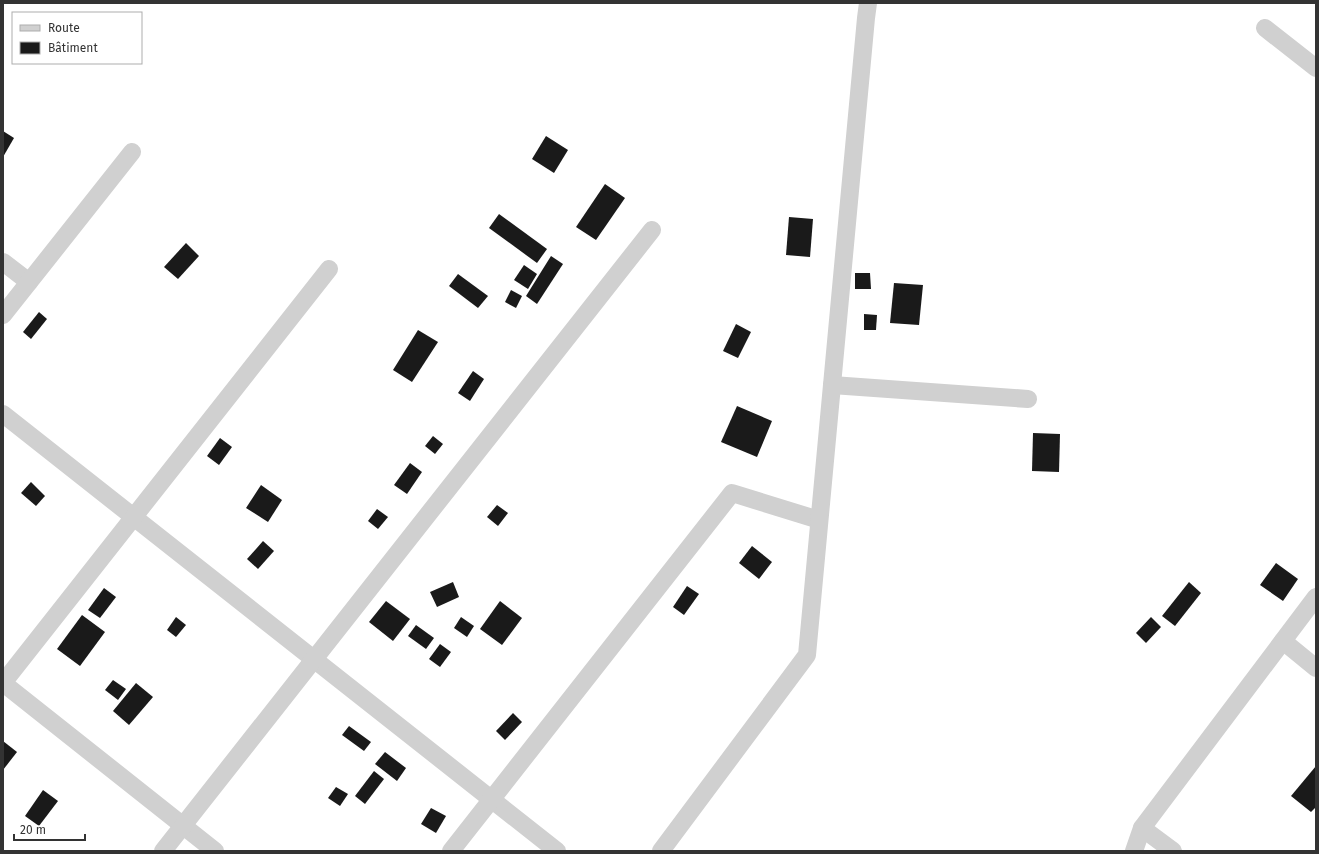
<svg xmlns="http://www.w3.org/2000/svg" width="1319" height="854" font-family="'Fira Sans',sans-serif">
<rect width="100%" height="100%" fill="#fff"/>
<g fill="#1a1a1a">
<polygon points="3,131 14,138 3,157"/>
<polygon points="546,136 568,150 554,173 532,159"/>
<polygon points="605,184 625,198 596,240 576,227"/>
<polygon points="499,214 547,249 537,263 489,228"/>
<polygon points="789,217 813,219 810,257 786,255"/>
<polygon points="186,243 199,256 178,279 164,267"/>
<polygon points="551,256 563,264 537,304 526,296"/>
<polygon points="524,265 537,274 528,289 514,280"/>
<polygon points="855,273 870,273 871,289 855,289"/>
<polygon points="458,274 488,296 478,308 449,286"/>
<polygon points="894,283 923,285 919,325 890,323"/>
<polygon points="511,290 522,296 516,308 505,302"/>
<polygon points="39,312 47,319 31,339 23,332"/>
<polygon points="864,314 877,315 876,330 864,330"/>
<polygon points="736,324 751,332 738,358 723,351"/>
<polygon points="418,330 438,342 412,382 393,370"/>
<polygon points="473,371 484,379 470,401 458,393"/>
<polygon points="737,406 772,421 757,457 721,442"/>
<polygon points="1033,433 1060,434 1059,472 1032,471"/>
<polygon points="433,436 443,444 435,454 425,446"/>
<polygon points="220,438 232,447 219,465 207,456"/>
<polygon points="410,463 422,472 407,494 394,485"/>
<polygon points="31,482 45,496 36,506 21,493"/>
<polygon points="261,485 282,500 268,522 246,508"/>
<polygon points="497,505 508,513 498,526 487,517"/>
<polygon points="377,509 388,517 378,529 368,521"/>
<polygon points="263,541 274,551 258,569 247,559"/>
<polygon points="752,546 772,562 759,579 739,563"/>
<polygon points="1276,563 1298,579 1283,601 1260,585"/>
<polygon points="453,582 459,597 437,607 430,592"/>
<polygon points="1189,582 1201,593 1175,626 1162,616"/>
<polygon points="687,586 699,594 684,615 673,607"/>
<polygon points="104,588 116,597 100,618 88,610"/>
<polygon points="386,601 410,619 393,641 369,622"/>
<polygon points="500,601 522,618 502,645 480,629"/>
<polygon points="82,615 105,632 80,666 57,649"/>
<polygon points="176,617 186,625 176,637 167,630"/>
<polygon points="461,617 474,626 467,637 454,628"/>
<polygon points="1151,617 1161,627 1146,643 1136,633"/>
<polygon points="416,625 434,638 426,649 408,636"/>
<polygon points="440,644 451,652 440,667 429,659"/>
<polygon points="113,680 126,689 118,700 105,690"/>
<polygon points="136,683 153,697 129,725 113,711"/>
<polygon points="513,713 522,722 505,740 496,731"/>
<polygon points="349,726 371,742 364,751 342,735"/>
<polygon points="3,741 17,752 3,770"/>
<polygon points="385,752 406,768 397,781 375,764"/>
<polygon points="1316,766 1316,807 1311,812 1291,796"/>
<polygon points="374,771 384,779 365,804 355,796"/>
<polygon points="336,787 348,794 340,806 328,798"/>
<polygon points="43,790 58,801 39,826 25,816"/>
<polygon points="431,808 446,816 436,833 421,824"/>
</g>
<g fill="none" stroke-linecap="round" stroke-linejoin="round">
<g stroke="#d0d0d0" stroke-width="18">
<polyline points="1265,28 1316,68"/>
<polyline points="3,262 29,282"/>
<polyline points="3,315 132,152"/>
<polyline points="832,385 1028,399"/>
<polyline points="3,414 557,851"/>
<polyline points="1283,641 1316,668"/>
<polyline points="3,683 329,269"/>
<polyline points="3,683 215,851"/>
<polyline points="1142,828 1173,851"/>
<polyline points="163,851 652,230"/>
<polyline points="451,851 732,493 819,520"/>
<polyline points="661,851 807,655 866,18 868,3"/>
<polyline points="1134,851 1142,828 1316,597"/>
</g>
</g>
<rect width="1319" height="854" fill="none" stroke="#333333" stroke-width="8"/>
<rect x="12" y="12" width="130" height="52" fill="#ffffff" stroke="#adadad"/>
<rect x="20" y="25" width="20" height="6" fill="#d0d0d0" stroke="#adadad"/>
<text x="48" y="32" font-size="12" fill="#333333">Route</text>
<rect x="20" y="42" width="20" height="12" fill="#1a1a1a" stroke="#adadad"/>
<text x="48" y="52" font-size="12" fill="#333333">Bâtiment</text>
<path d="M14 834v6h71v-6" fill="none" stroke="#333333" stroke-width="2"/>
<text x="20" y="834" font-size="12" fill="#333333" stroke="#ffffff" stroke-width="3" paint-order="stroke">20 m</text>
</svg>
